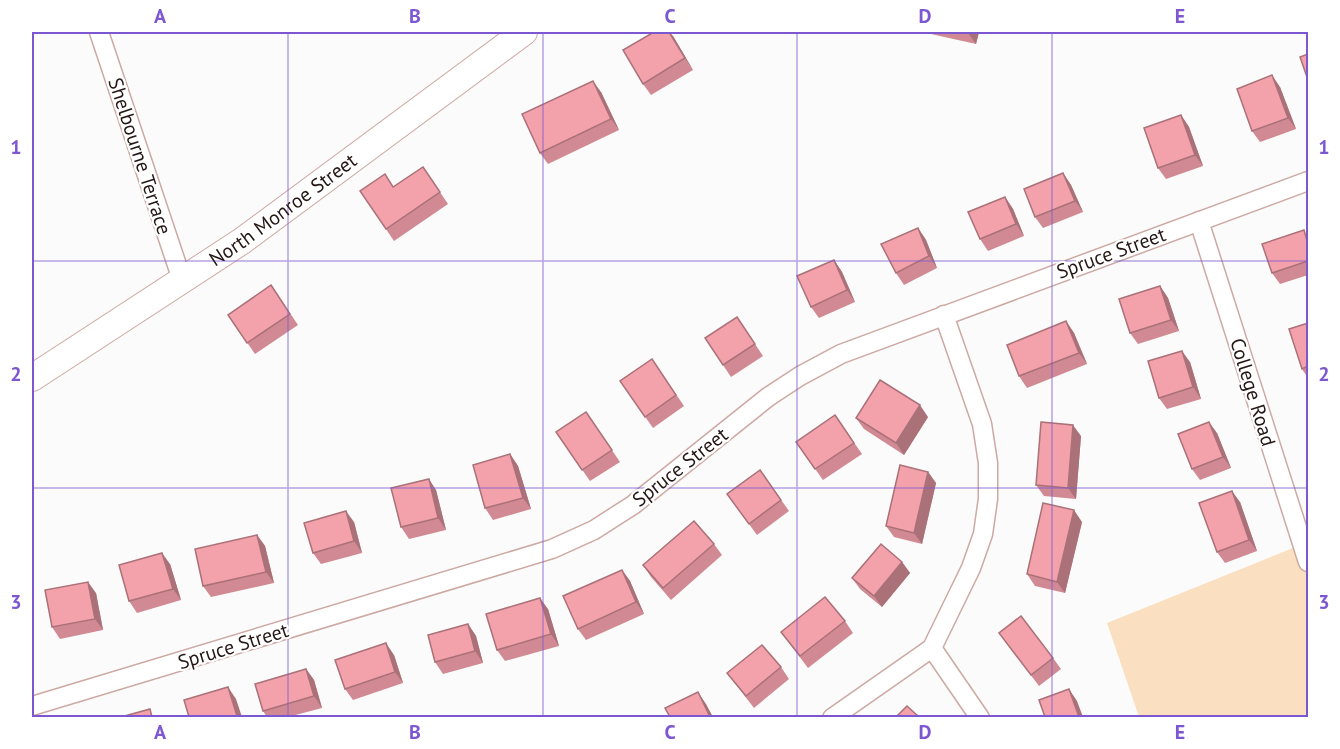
<svg xmlns="http://www.w3.org/2000/svg" width="1340" height="749" font-family="'PT Sans',sans-serif">
<rect width="100%" height="100%" fill="#fbfbfb"/>
<polygon fill="#fadfc1" points="1308,542 1308,717 1139,717 1107,623"/>
<g fill="none" stroke-linecap="round" stroke-linejoin="round">
<defs>
<g id="street">
<polyline points="99,32 182,280"/>
<polyline points="1199,221 1308,562"/>
<polyline points="932,648 980,718"/>
<polyline points="32,706 552,549 594,530 633,505 768,397 800,376 841,354 1308,181"/>
<polyline points="832,718 932,648 971,568 983,534 988,499 988,463 982,424 944,315"/>
</g>
<g id="secondary">
<path id="s1" d="M32,378l210,-137 282,-209"/>
</g>
</defs>
<use href="#street" stroke="#cca9a2" stroke-width="21"/>
<use href="#secondary" stroke="#cca9a2" stroke-width="28"/>
<use href="#street" stroke="#fff" stroke-width="18"/>
<use href="#secondary" stroke="#fff" stroke-width="26"/>
</g>
<g fill="#d18a93">
<polygon points="922,32 979,32 976,44"/>
<polygon points="673,36 693,70 651,95 643,84"/>
<polygon points="1280,87 1296,129 1260,142 1252,131"/>
<polygon points="601,92 619,130 548,164 540,153"/>
<polygon points="1181,115 1189,127 1203,166 1166,179 1158,168"/>
<polygon points="423,167 448,204 394,241 360,191 393,187"/>
<polygon points="1063,173 1071,185 1083,212 1043,228 1035,217"/>
<polygon points="1005,197 1013,209 1024,236 988,251 980,239"/>
<polygon points="918,228 926,240 937,268 904,285 896,273"/>
<polygon points="1308,236 1308,275 1280,284 1272,273"/>
<polygon points="834,260 842,272 855,302 819,318 811,307"/>
<polygon points="271,285 298,325 255,354 228,315"/>
<polygon points="1160,286 1168,298 1179,331 1138,344 1130,333"/>
<polygon points="737,317 763,356 731,377 723,365"/>
<polygon points="1066,321 1074,333 1087,364 1027,388 1019,376"/>
<polygon points="1308,323 1308,378 1302,369"/>
<polygon points="652,359 684,406 653,428 620,381"/>
<polygon points="1190,362 1201,399 1167,409 1159,398"/>
<polygon points="586,412 620,462 590,481 556,432"/>
<polygon points="835,415 862,454 823,480 796,442"/>
<polygon points="928,417 904,455 864,429 856,418"/>
<polygon points="1217,433 1231,468 1200,480 1192,469"/>
<polygon points="1081,436 1076,499 1044,496 1036,485"/>
<polygon points="510,454 518,466 531,509 493,520 485,508"/>
<polygon points="760,470 789,511 757,535 727,494"/>
<polygon points="928,472 936,483 922,544 894,537 886,526"/>
<polygon points="436,490 446,530 409,539 401,527"/>
<polygon points="1240,502 1257,551 1225,563 1217,552"/>
<polygon points="354,522 362,553 321,564 313,553"/>
<polygon points="1082,522 1065,593 1035,586 1027,574"/>
<polygon points="257,535 265,546 274,583 211,597 203,586"/>
<polygon points="714,544 722,555 671,600 651,577 643,565"/>
<polygon points="902,562 910,573 882,607 860,589 852,578"/>
<polygon points="170,564 181,600 137,613 129,601"/>
<polygon points="622,570 630,581 644,614 586,640 578,629"/>
<polygon points="96,593 103,630 60,639 52,627"/>
<polygon points="548,609 559,646 505,661 497,650"/>
<polygon points="845,621 853,633 808,668 781,632"/>
<polygon points="468,624 476,636 483,663 443,674 435,662"/>
<polygon points="999,633 1053,658 1061,669 1039,686"/>
<polygon points="394,655 403,683 353,700 345,689"/>
<polygon points="781,667 789,679 754,708 727,673"/>
<polygon points="306,669 314,680 322,708 288,717 267,717 263,711"/>
</g>
<g fill="#aa7178">
<polygon points="669,32 673,36 693,70 685,58"/>
<polygon points="969,32 979,32 976,44 968,33"/>
<polygon points="1272,75 1280,87 1296,129 1288,118"/>
<polygon points="593,81 601,92 619,130 611,119"/>
<polygon points="1181,115 1189,127 1203,166 1195,155"/>
<polygon points="1063,173 1071,185 1083,212 1075,201"/>
<polygon points="1005,197 1013,209 1024,236 1016,224"/>
<polygon points="918,228 926,240 937,268 929,256"/>
<polygon points="834,260 842,272 855,302 847,290"/>
<polygon points="1160,286 1168,298 1179,331 1171,320"/>
<polygon points="1066,321 1074,333 1087,364 1079,353"/>
<polygon points="1182,351 1190,362 1201,399 1193,387"/>
<polygon points="920,405 928,417 904,455 896,443"/>
<polygon points="1209,422 1217,433 1231,468 1223,457"/>
<polygon points="1073,425 1081,436 1076,499 1068,488"/>
<polygon points="510,454 518,466 531,509 523,498"/>
<polygon points="928,472 936,483 922,544 914,533"/>
<polygon points="429,479 436,490 446,530 438,518"/>
<polygon points="1232,491 1240,502 1257,551 1249,540"/>
<polygon points="1074,510 1082,522 1065,593 1057,582"/>
<polygon points="346,511 354,522 362,553 354,541"/>
<polygon points="257,535 265,546 274,583 266,572"/>
<polygon points="162,553 170,564 181,600 173,589"/>
<polygon points="902,562 910,573 882,607 874,596"/>
<polygon points="622,570 630,581 644,614 636,602"/>
<polygon points="88,582 96,593 103,630 95,619"/>
<polygon points="540,598 548,609 559,646 551,634"/>
<polygon points="468,624 476,636 483,663 475,651"/>
<polygon points="386,643 394,655 403,683 395,672"/>
<polygon points="306,669 314,680 322,708 314,696"/>
<polygon points="228,687 236,699 242,717 238,717 237,716"/>
<polygon points="1069,689 1077,701 1083,717 1079,717"/>
<polygon points="698,692 706,704 713,717 710,717"/>
</g>
<g fill="#f3a1ab" stroke="#aa7178" stroke-width="1.5">
<polygon points="654,32 669,32 685,58 643,84 623,50"/>
<polygon points="1308,54 1308,80 1300,57"/>
<polygon points="1272,75 1288,118 1252,131 1237,89"/>
<polygon points="593,81 611,119 540,153 522,114"/>
<polygon points="1181,115 1195,155 1158,168 1144,128"/>
<polygon points="423,167 440,192 386,229 360,191 385,174 393,187"/>
<polygon points="1063,173 1075,201 1035,217 1024,189"/>
<polygon points="1005,197 1016,224 980,239 968,212"/>
<polygon points="918,228 929,256 896,273 881,244"/>
<polygon points="1304,230 1308,244 1308,261 1272,273 1262,244"/>
<polygon points="834,260 847,290 811,307 797,276"/>
<polygon points="271,285 290,314 247,343 228,315"/>
<polygon points="1160,286 1171,320 1130,333 1119,299"/>
<polygon points="737,317 755,344 723,365 705,338"/>
<polygon points="1066,321 1079,353 1019,376 1007,345"/>
<polygon points="1308,323 1308,366 1302,369 1289,329"/>
<polygon points="1182,351 1193,387 1159,398 1148,361"/>
<polygon points="652,359 676,395 645,417 620,381"/>
<polygon points="880,380 920,405 896,443 856,418"/>
<polygon points="586,412 612,450 582,470 556,432"/>
<polygon points="835,415 854,443 815,469 796,442"/>
<polygon points="1041,422 1073,425 1068,488 1036,485"/>
<polygon points="1209,422 1223,457 1192,469 1178,434"/>
<polygon points="510,454 523,498 485,508 473,465"/>
<polygon points="900,465 928,472 914,533 886,526"/>
<polygon points="760,470 781,500 749,524 727,494"/>
<polygon points="429,479 438,518 401,527 391,488"/>
<polygon points="1232,491 1249,540 1217,552 1199,503"/>
<polygon points="1043,503 1074,510 1057,582 1027,574"/>
<polygon points="346,511 354,541 313,553 304,523"/>
<polygon points="694,521 714,544 663,588 643,565"/>
<polygon points="257,535 266,572 203,586 195,549"/>
<polygon points="881,544 902,562 874,596 852,578"/>
<polygon points="162,553 173,589 129,601 119,565"/>
<polygon points="622,570 636,602 578,629 563,596"/>
<polygon points="88,582 95,619 52,627 45,590"/>
<polygon points="825,597 845,621 800,656 781,632"/>
<polygon points="540,598 551,634 497,650 486,614"/>
<polygon points="1021,616 1053,658 1031,675 999,633"/>
<polygon points="468,624 475,651 435,662 428,635"/>
<polygon points="386,643 395,672 345,689 335,660"/>
<polygon points="762,645 781,667 746,696 727,673"/>
<polygon points="306,669 314,696 263,711 255,684"/>
<polygon points="228,687 237,716 231,717 189,717 184,700"/>
<polygon points="1069,689 1079,717 1045,717 1039,700"/>
<polygon points="698,692 710,717 670,717 665,708"/>
<polygon points="907,706 919,717 896,717"/>
<polygon points="150,709 152,717 121,717"/>
</g>
<path fill="none" stroke="#7c57d1" stroke-width="1.5" stroke-opacity="0.55" d="M288,32v686M543,32v686M797,32v686M1052,32v686M32,261h1276M32,488h1276"/>
<g text-anchor="middle" stroke-width="4.5" stroke-linejoin="round" paint-order="stroke">
<g font-size="20" fill="#241715" stroke="#fff">
<text transform="translate(140 156) rotate(72)" y="7">Shelbourne Terrace</text>
<text dy="7" stroke="none"><textPath href="#s1" startOffset="302">North Monroe Street</textPath></text>
<text transform="translate(1111 253) rotate(-20)" y="7">Spruce Street</text>
<text transform="translate(1253 392) rotate(73)" y="7">College Road</text>
<text transform="translate(680 467) rotate(-38)" y="7">Spruce Street</text>
<text transform="translate(233 646) rotate(-17)" y="7">Spruce Street</text>
</g>
</g>
<rect width="1340" height="749" fill="none" stroke="#ffffff" stroke-width="66"/>
<rect x="33" y="33" width="1274" height="683" fill="none" stroke="#7c57d1" stroke-width="2"/>
<g font-size="20" text-anchor="middle" font-weight="bold" fill="#7c57d1">
<text x="160" y="23">A</text>
<text x="415" y="23">B</text>
<text x="670" y="23">C</text>
<text x="925" y="23">D</text>
<text x="1180" y="23">E</text>
<text x="16" y="154">1</text>
<text x="1324" y="154">1</text>
<text x="16" y="381">2</text>
<text x="1324" y="381">2</text>
<text x="16" y="609">3</text>
<text x="1324" y="609">3</text>
<text x="160" y="739">A</text>
<text x="415" y="739">B</text>
<text x="670" y="739">C</text>
<text x="925" y="739">D</text>
<text x="1180" y="739">E</text>
</g>
</svg>
